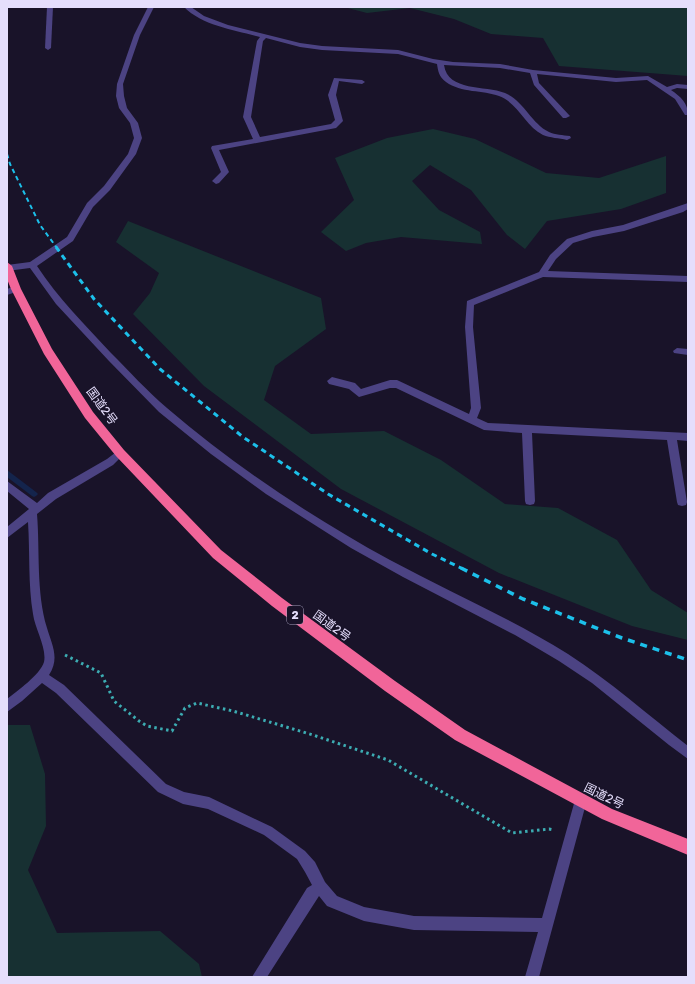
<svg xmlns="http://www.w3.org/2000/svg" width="695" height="984" font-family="Rubik,'Noto Sans JP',sans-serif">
<rect width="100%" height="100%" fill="#191329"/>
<g fill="#173032">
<polygon points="344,7 688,7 688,76 559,66 543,38 491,34 454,19 410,8 367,13"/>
<polygon points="433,129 475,139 546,173 599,178 666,156 666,193 621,209 547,221 525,249 507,235 471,190 430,165 412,181 439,210 480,232 482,244 401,237 366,243 346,251 321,232 354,200 335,158 387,138"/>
<polygon points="128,221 321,298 326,329 275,366 264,400 311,434 384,431 441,460 505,504 558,508 617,540 651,590 688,613 688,640 632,626 499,573 341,489 204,386 133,314 150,293 159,273 116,242"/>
<polygon points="7,725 30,725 45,774 46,826 28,870 57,933 160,931 199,964 202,977 7,977"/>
</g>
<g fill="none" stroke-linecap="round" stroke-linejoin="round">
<polygon fill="#14244c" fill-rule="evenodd" points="7,470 36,492 38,494 36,496 34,497 32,496 7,477"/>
<polyline stroke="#3cacb2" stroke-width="3" stroke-dasharray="2.5 3.5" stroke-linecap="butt" points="65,655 101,673 114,701 139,721 147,726 172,731 185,708 197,703 233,711 313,735 388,760 512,833 549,829 554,830"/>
<g fill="#4c4383" fill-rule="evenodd">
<polygon points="47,7 53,7 51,48 48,50 45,48"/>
<path d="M148,7h6l-14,28 -17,49 1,12 3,12 11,15 4,15 -6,16 -26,36 -17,17 -20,34 -36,25c21,32 48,59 74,87 18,18 36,38 56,55 68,58 144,109 223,152 59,32 121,58 178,94 42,27 80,61 120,92v13l-19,-14 -77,-62 -33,-22 -44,-26 -112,-58 -52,-29 -85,-54 -55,-40 -52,-42 -50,-51 -53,-57 -26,-36 -23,3v-6l23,-3 37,-25 20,-34 17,-17 24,-32 6,-16 -4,-15 -11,-15 -3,-12 1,-12 17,-49z"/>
<path d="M184,7h7l13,9 24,9 72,18 22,3 76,4 35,9 20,3 47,2 33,6 83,8 32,-2 19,11 10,-3 11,1v4l-11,-1 -6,2c10,7 17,13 17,25h-3l-10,-16 -28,-19 -31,2 -79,-8 2,9 31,33 -4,2h-3l-29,-33 -4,-12 -30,-5 -56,-3c4,27 41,20 61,28 19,8 26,30 44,39 6,3 14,3 21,4l1,2 -4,2c-8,-2 -17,-2 -24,-5 -18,-9 -25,-32 -44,-39 -16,-6 -38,-3 -53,-14 -7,-5 -8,-11 -9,-18l-39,-10 -76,-4 -22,-3 -34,-9 -3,3 -12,76 9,20 71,-13 4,-4 -7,-25 6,-17 28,2 3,2 -3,2 -23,-3 -3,14 7,26 -7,7 -117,22 10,22 -10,11 -3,1 -4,-3 9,-9 -10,-24 1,-2 41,-7 -10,-22 14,-76 3,-4c-25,-7 -57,-11 -76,-30z"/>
<polygon points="688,203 688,209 683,212 624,231 593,237 573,243 556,259 548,271 688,276 688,282 543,277 474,305 473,327 481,408 477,418 488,423 688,433 688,441 677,440 687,502 686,505 682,506 678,505 677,502 667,440 532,433 535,501 534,504 530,505 526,504 525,501 522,433 484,430 396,388 390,388 359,397 349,389 329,384 327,381 332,377 355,383 361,389 390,380 397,380 469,414 471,408 465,327 467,301 539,272 550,255 567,239 592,231 623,225"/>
<polygon points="16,286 19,287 20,289 19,291 7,295 7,289"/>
<polygon points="677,348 688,349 688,355 674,353 673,351"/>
<path d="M120,449l3,1 2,3 -12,12 -57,34 -19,15c3,37 -1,78 10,114 5,17 13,30 2,47l15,10 102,99 18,8 25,5 63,30 33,24 10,11 10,20 12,14 27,11 50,9 128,2 33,-118 2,-4 4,-2 4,2 2,4 -48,177h-14l13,-45 -124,-2 -50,-9 -37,-15 -8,-10 -52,81h-15l55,-89 5,-3 -7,-13 -8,-13 -33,-24 -56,-26 -25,-5 -25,-12 -102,-99 -14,-10 -20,18 -15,11v-13c10,-8 33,-24 37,-37 3,-14 -9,-33 -11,-48 -5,-30 -3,-61 -5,-92l-21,16v-11l22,-18 -22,-18v-10l30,22 11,-10 59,-34z"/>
</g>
<polygon fill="#f16599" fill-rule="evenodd" points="7,262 12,266 21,289 52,349 93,412 124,450 221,550 282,598 395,681 465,730 612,809 688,839 688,855 602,819 455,740 385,691 272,606 213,558 116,456 85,418 44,354 11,289 7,279"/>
<polyline stroke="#1cc0ea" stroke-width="2" stroke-dasharray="4.5 3.5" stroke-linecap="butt" points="7,154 10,164 40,225 57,248"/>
<polyline stroke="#1cc0ea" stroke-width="3" stroke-dasharray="5.5 4.5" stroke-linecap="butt" points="56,247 94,299 160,369 243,437 328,494 432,554 463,569"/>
<polyline stroke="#1cc0ea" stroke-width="3.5" stroke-dasharray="7 6" stroke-linecap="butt" points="461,568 523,599 622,638 688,660"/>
</g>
<g text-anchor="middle" stroke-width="3" stroke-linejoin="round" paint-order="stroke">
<rect fill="#191329" stroke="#a8a1bd" stroke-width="1" x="287" y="606" width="16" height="18" rx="3"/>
<g font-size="11" font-weight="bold" fill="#e5defc">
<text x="295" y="619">2</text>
</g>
<g font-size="12" fill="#e5defc" stroke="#191329">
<text transform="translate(102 406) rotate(54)" y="4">国道2号</text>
<text transform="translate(332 626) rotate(36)" y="4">国道2号</text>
<text transform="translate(604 796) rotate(26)" y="4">国道2号</text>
</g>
</g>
<rect width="695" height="984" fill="none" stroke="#e5defc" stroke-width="16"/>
</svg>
